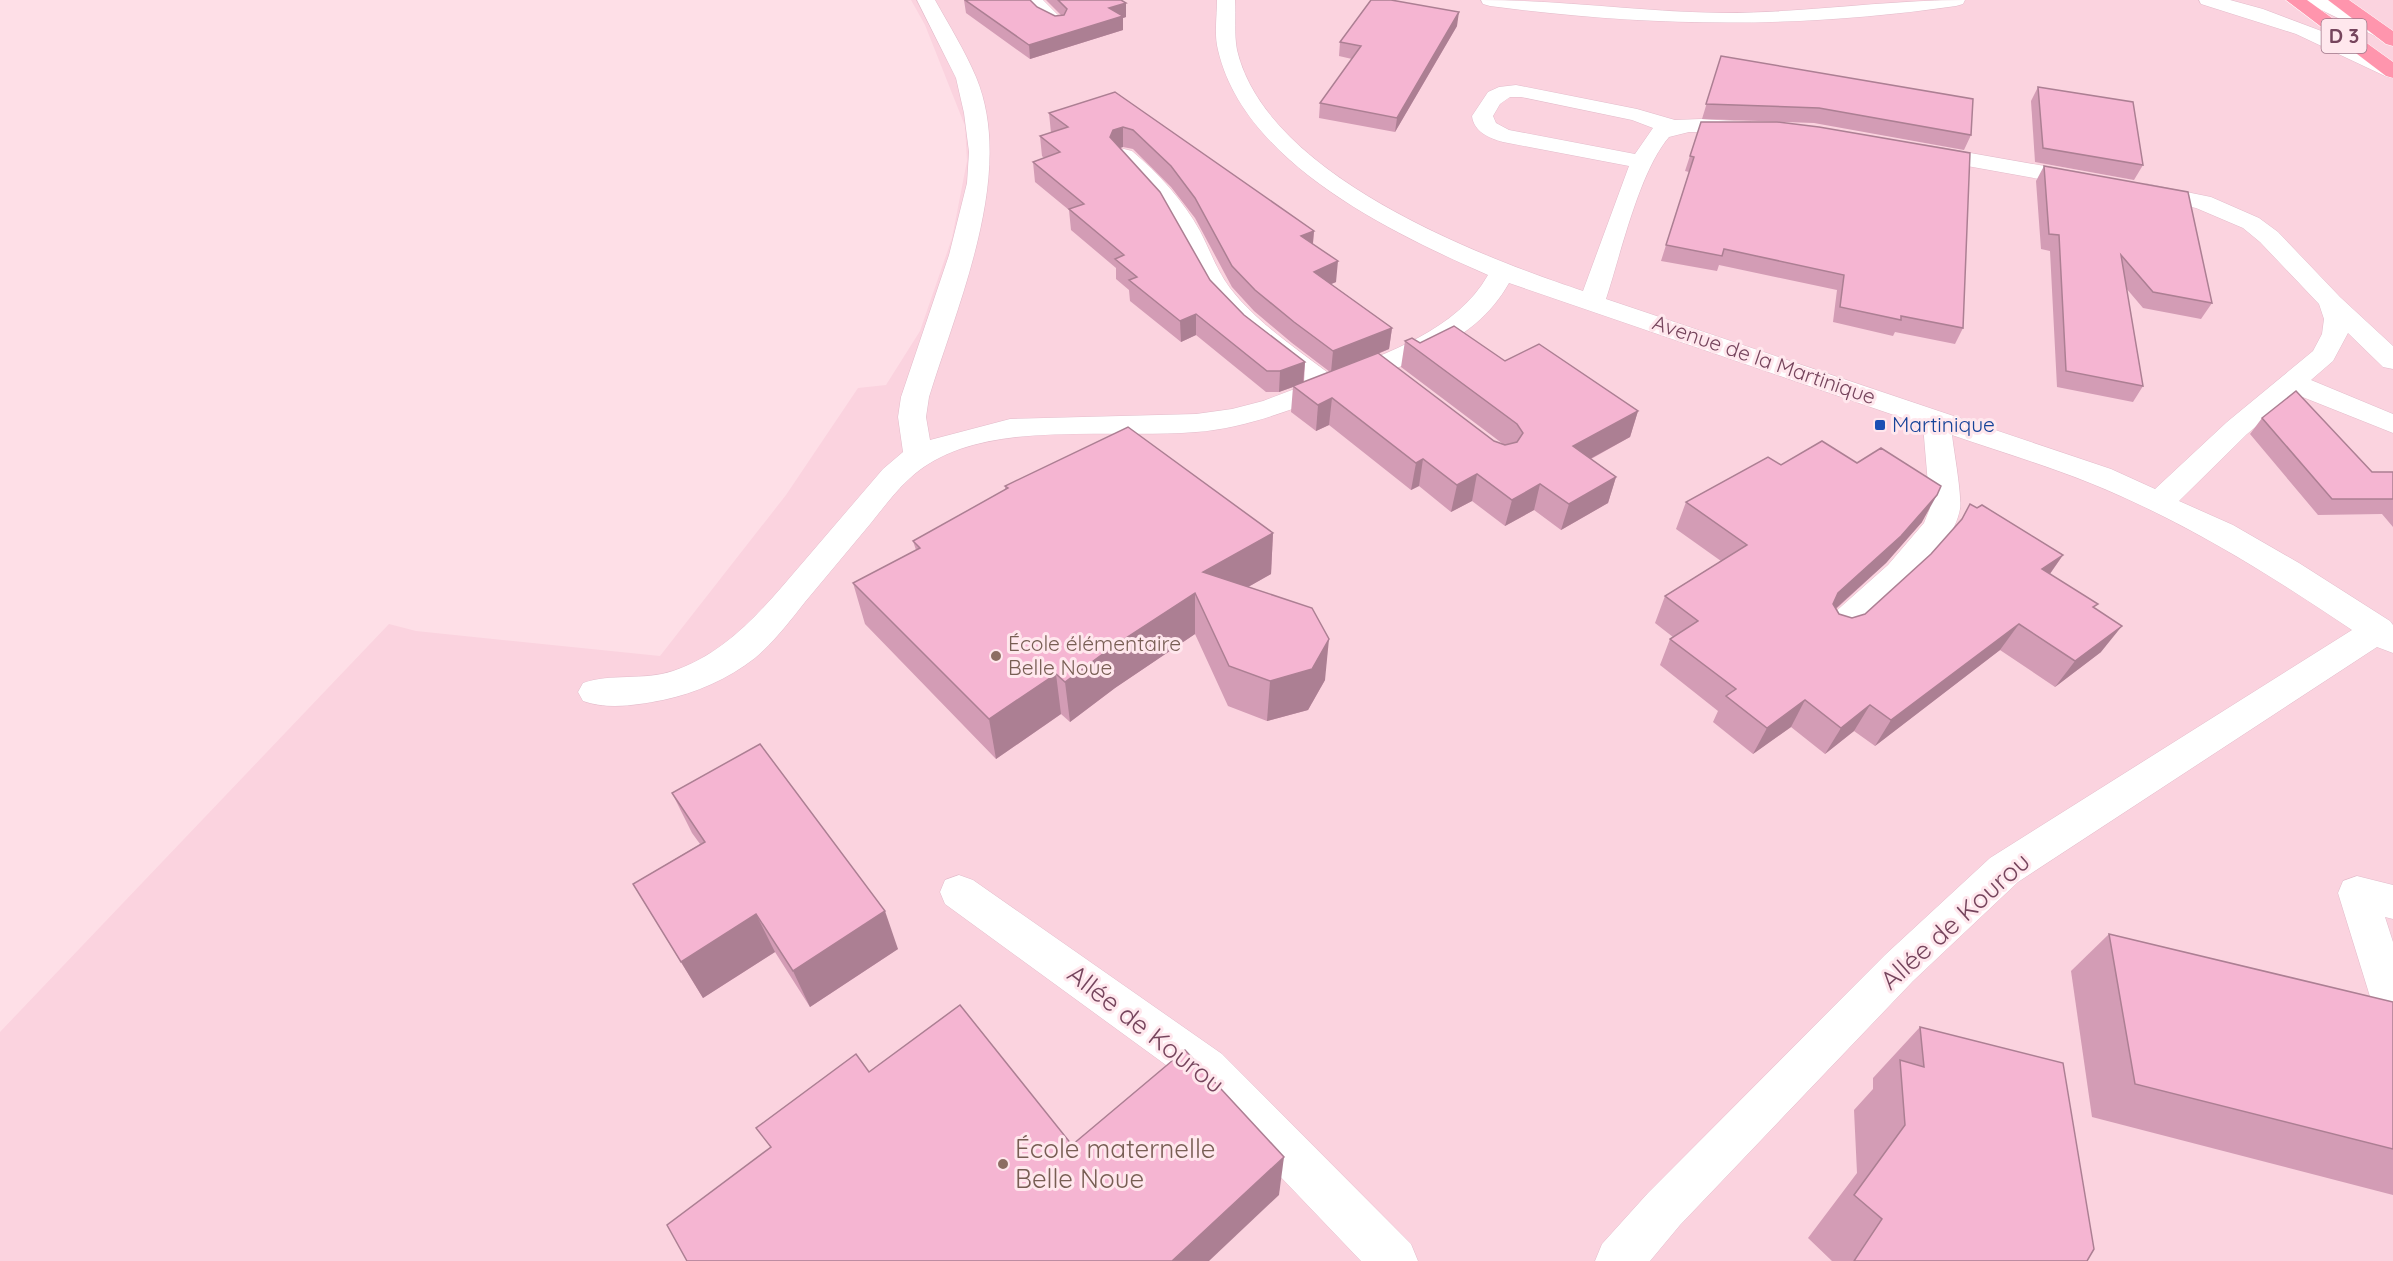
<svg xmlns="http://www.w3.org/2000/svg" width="2393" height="1261" font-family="Quicksand,sans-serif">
<rect width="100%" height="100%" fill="#fedfe7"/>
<polygon fill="#fbd3df" points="911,0 2393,0 2393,1261 0,1261 0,1032 389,624 416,631 660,656 786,495 858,388 886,385 920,331 952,238 967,161 965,126 925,25"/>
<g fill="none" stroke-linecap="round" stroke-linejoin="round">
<defs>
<polygon id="service" points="2357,876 2393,885 2393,919 2385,917 2393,942 2393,1022 2378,1017 2372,1003 2338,893 2343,881"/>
<g id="minor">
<path d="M917,0h18c14,25 30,51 41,77 40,96 -18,226 -47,320l-3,20 4,23 80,-21 186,-5 36,-5 31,-8 45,-17c-33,-26 -70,-51 -96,-85 -16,-22 -24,-46 -37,-69 -15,-27 -36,-49 -59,-69l-3,-5 3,-5 8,-2 8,2c27,23 51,49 68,80 10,19 17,40 30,57 27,35 66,60 101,87 56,-22 126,-45 157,-100 -96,-42 -244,-112 -270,-225 -4,-15 -1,-34 -1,-50h18c1,16 -1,35 2,50 29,124 238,205 346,241l46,-125 -126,-24c-14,-4 -29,-10 -31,-26l16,-24 11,-5 17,-2 121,24 38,11 26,-1 50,3 3,5 -3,5 -8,1 -54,-1 -20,5c-30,35 -48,116 -63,162l505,170 44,20 72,-67 86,-71 9,-17 2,-15 -5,-15 -59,-62 -17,-14 -47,-20 -57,-12 -4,-5 4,-5 8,-2 64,13 48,21 19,14 62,65 53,49v23l-10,-2 -35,-34 -15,28 -22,19 82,34v19l-98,-39 -48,40 -68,67 54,24 66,38 91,58 3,4v28l-16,-6 -359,235 -105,99 -233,244 -30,36h-55l7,-17 46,-51 237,-238 105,-97 362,-228c-83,-56 -168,-109 -262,-147 -45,-18 -92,-32 -138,-48 2,17 10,60 8,74 -8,45 -78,100 -111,130l-12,3 -12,-3 -4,-9 4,-9 63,-56 36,-42 6,-15 -7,-83 -414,-142c-9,16 -20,29 -34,41 -35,29 -83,46 -125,63 -50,19 -100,41 -154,45 -75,6 -165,-7 -236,17 -45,16 -61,39 -89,74 -22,26 -44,53 -66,79 -15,19 -31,40 -50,56 -27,21 -59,35 -92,42 -26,5 -55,10 -80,1l-5,-9 5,-9c28,-10 60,-2 90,-12 57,-19 94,-67 132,-111 26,-30 52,-61 78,-91l20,-17 -5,-35 3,-20 48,-142 18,-72 2,-31 -5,-39 -8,-35zM1510,97h11l111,23 21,8 -18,26 -126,-24 -13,-7 -3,-7 7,-12z"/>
<path d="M1023,0h20l23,23 -3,4c-16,4 -32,-15 -40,-27z"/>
<polygon points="1925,145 2084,173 2092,175 2095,180 2092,185 2084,187 1917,157 1914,152 1917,147"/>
<polygon points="959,875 973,880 1222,1054 1411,1244 1418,1261 1361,1261 1192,1084 945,904 940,892 945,880"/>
</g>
<g id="tertiary">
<path d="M1481,0c81,0 161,12 242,13 81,0 161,-13 242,-13l-2,4 -7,2c-160,23 -306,21 -466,0l-7,-2z"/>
<polygon points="2199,0 2230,0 2263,9 2332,35 2393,64 2393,78 2385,76 2296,34 2201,4"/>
<polygon points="2307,0 2331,0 2389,28 2392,32 2389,36 2375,36 2309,4"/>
</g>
<g id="primary">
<polygon points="2286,0 2307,0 2393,62 2393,78 2386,76"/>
<polygon points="2328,0 2349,0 2393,31 2393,46 2386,44"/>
</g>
</defs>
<use href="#service" stroke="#e2bbca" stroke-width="1"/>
<use href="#minor" stroke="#e2bbca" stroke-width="1"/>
<use href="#tertiary" stroke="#e2bbca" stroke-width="1"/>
<use href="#primary" stroke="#fff" stroke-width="1"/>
<use href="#service" fill="#fff" fill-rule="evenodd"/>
<use href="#minor" fill="#fff" fill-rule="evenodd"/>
<use href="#tertiary" fill="#fff" fill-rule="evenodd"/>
<use href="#primary" fill="#ff95ad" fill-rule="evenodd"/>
</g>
<g fill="#d39cb5" fill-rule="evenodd">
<polygon points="964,0 1030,0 1037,7 1055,16 1061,15 1046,0 1121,0 1126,17 1123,18 1123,30 1030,59 966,13"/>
<polygon points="1457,26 1395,132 1319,118 1320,103 1352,59 1339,56 1340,42"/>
<polygon points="1721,56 1971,135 1964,150 1814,123 1702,119"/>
<polygon points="2038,87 2143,165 2134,180 2035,162 2031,101"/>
<path d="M1115,92l199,139 -1,13 23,38 -5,2 61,44 -3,21 -11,5 116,87 9,3 -102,-77 4,-26 15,2 85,18 133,50 -8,26 -39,22 25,18 -8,26 -47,27 -27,-20 -29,16 -33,-25 -21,11 -32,-26 -8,4 -82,-65 -13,6 -25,-19 2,-25 -14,5h-13l-70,-57 -15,7 -51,-41 -1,-11 -13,-11v-11l-45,-38 -2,-20 -34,-28 -2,-20 11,-4 -2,-2 -2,-20 11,-3 -2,-20zM1123,147l10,2 38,38 24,31 37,69 22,24 38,32 38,29 -26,10 1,-20 -61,-47 -34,-35 -90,-132z"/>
<polygon points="1701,122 1963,328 1955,344 1895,332 1893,336 1833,322 1837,290 1719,265 1717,271 1661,261 1689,172 1685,171"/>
<polygon points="2044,166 2212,303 2201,319 2143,308 2126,288 2143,386 2133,402 2057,387 2050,251 2041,249 2036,181"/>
<polygon points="2262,418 2372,472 2393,472 2393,527 2382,514 2318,515 2250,434"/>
<polygon points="1781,465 1922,522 1886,563 1836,609 1839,614 1852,618 2063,555 2050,574 2095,609 2101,652 2055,687 2000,650 1875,746 1854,731 1825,754 1791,727 1753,754 1713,722 1718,711 1660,665 1670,639 1673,637 1655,623 1665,596 1721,561 1676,529 1686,502"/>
<polygon points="1005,486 1273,533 1271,574 1248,587 1325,680 1308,710 1267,721 1228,706 1195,634 1115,688 1070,722 1061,714 996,759 865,624 853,583 916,550 913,541 1005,490"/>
<polygon points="672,793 898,949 810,1007 775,952 703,998 633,884 700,844 692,833"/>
<polygon points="2109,934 2393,1002 2393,1195 2092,1117 2071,971"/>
<polygon points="1920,1027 2087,1261 1832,1261 1808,1238 1857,1173 1854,1110 1873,1089 1873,1078"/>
</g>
<g fill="#ac7f93">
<polygon points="1126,3 1126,17 1123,18 1123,30 1030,59 1029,45 1109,8"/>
<polygon points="1459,12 1457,26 1395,132 1397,118"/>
<polygon points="1123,127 1123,147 1114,150 1110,137 1113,130"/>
<polygon points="1314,231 1312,252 1301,236"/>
<polygon points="1338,261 1336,282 1312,292 1314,272"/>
<polygon points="1196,314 1196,335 1181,342 1180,321"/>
<polygon points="1392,328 1389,349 1331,372 1333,351"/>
<polygon points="1305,362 1303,383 1293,386 1293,387 1279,392 1280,371"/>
<polygon points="1332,398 1329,425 1316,431 1318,405"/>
<polygon points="1638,411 1630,437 1566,472 1573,446"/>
<polygon points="1423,459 1419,486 1411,490 1416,463"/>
<polygon points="1477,474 1472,501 1451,512 1457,485"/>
<polygon points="1616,477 1608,503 1561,530 1569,504"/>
<polygon points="1540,484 1534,510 1505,526 1512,500"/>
<polygon points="1937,495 1922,522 1886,563 1824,619 1838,593"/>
<polygon points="1273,533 1271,574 1204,612 1203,572"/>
<polygon points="2063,555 2044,582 2042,569"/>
<polygon points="1195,593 1195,634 1115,688 1070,722 1065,682 1112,647"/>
<polygon points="2019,624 2000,650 1875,746 1891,720"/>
<polygon points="2122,626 2101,652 2055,687 2075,661"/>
<polygon points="1329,639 1325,680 1308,710 1267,721 1270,681"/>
<polygon points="1056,674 1061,714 996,759 989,719"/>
<polygon points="1805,700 1791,727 1753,754 1767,728"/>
<polygon points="1870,705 1854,731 1825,754 1841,728"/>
<polygon points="885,911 898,949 810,1007 793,971"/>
<polygon points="756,914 775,952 703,998 681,962"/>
<polygon points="1284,1157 1279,1195 1209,1261 1172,1261"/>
</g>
<g fill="#f5b5d2" stroke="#ac7f93" stroke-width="1.5">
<polygon points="965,0 1030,0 1037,7 1055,16 1064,15 1067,9 1058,0 1121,0 1126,3 1109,8 1123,16 1029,45"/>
<polygon points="1371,0 1391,0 1459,12 1397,118 1320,103 1361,46 1340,42"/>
<polygon points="1721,56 1973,99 1971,135 1819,108 1706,104"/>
<polygon points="2038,87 2133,102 2143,165 2043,148"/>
<polygon points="1115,92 1314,231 1301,236 1338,261 1314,272 1392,328 1333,351 1294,322 1255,290 1232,266 1195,198 1171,166 1133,130 1123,127 1113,130 1110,137 1160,192 1210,280 1244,315 1305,362 1280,371 1267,371 1196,314 1180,321 1129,280 1137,277 1115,259 1124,255 1069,209 1084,204 1033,162 1060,152 1040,136 1068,127 1049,113"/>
<polygon points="1701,122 1777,122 1819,127 1970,153 1963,328 1901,316 1901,320 1840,307 1844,275 1724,249 1722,256 1666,245 1694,157 1690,156"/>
<polygon points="2044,166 2188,192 2212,303 2153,292 2121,255 2143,386 2066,371 2059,235 2049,234"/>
<polygon points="1454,326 1505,361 1539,344 1638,411 1573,446 1616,477 1569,504 1540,484 1512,500 1477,474 1457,485 1423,459 1416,463 1332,398 1318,405 1293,386 1378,353 1494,441 1505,445 1517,442 1523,433 1517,424 1405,341 1412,338 1420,343"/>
<polygon points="2296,391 2372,472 2393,472 2393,499 2332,499 2262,418"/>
<polygon points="1128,427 1273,533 1203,572 1312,608 1329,639 1312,669 1270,681 1229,666 1195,593 1112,647 1065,682 1056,674 989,719 853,583 920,548 913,541 1008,488 1005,486"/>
<polygon points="1822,441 1857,463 1881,448 1941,486 1937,495 1901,536 1838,593 1833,604 1839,614 1852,618 1865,614 1931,554 1962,519 1970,504 1977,508 1982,505 2063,555 2042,569 2098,604 2093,607 2122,626 2075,661 2019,624 1891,720 1870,705 1841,728 1805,700 1767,728 1726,696 1736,689 1670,639 1698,621 1665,596 1747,545 1686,502 1768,457 1781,465"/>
<polygon points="760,744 885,911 793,971 756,914 681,962 633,884 705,842 672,793"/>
<polygon points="2109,934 2393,1002 2393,1149 2135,1084"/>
<polygon points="960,1005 1072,1145 1185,1050 1284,1157 1172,1261 687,1261 667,1225 771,1147 756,1128 856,1054 869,1072"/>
<polygon points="1920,1027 2063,1063 2094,1249 2087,1261 1854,1261 1882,1219 1854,1195 1905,1125 1900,1060 1924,1067"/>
</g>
<rect fill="#1a4fb4" stroke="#ffe7ed" stroke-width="2" x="1874" y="419" width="12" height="12" rx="3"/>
<g fill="#8d6e63" stroke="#ffe7ed" stroke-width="2">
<circle cx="996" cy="656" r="6"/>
<circle cx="1003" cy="1164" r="6"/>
</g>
<g text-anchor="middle" stroke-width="6" stroke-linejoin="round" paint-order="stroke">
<rect fill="#ffe7ed" stroke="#9f7688" stroke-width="1.5" x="2321.5" y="19" width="45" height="34" rx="4.5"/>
<g font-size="20" font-weight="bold" fill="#76455d">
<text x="2344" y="43">D 3</text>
</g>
<g font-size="21" fill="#76455d" stroke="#ffe7ed">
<text transform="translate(1764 360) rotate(19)" y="7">Avenue de la Martinique</text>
</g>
<g font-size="21" fill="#164399" stroke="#ffe7ed" text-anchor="start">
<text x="1892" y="432">Martinique</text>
</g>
<g font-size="21" fill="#785e54" stroke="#ffe7ed" text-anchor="start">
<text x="1008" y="651">École élémentaire<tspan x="1008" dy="24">Belle Noue</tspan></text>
</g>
<g font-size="26" fill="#76455d" stroke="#ffe7ed">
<text transform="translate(1955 921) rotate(-42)" y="9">Allée de Kourou</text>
<text transform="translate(1146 1029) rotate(38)" y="9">Allée de Kourou</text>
</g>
<g font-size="26" fill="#785e54" stroke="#ffe7ed" text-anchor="start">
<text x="1015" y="1158">École maternelle<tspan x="1015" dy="30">Belle Noue</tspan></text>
</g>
</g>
</svg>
